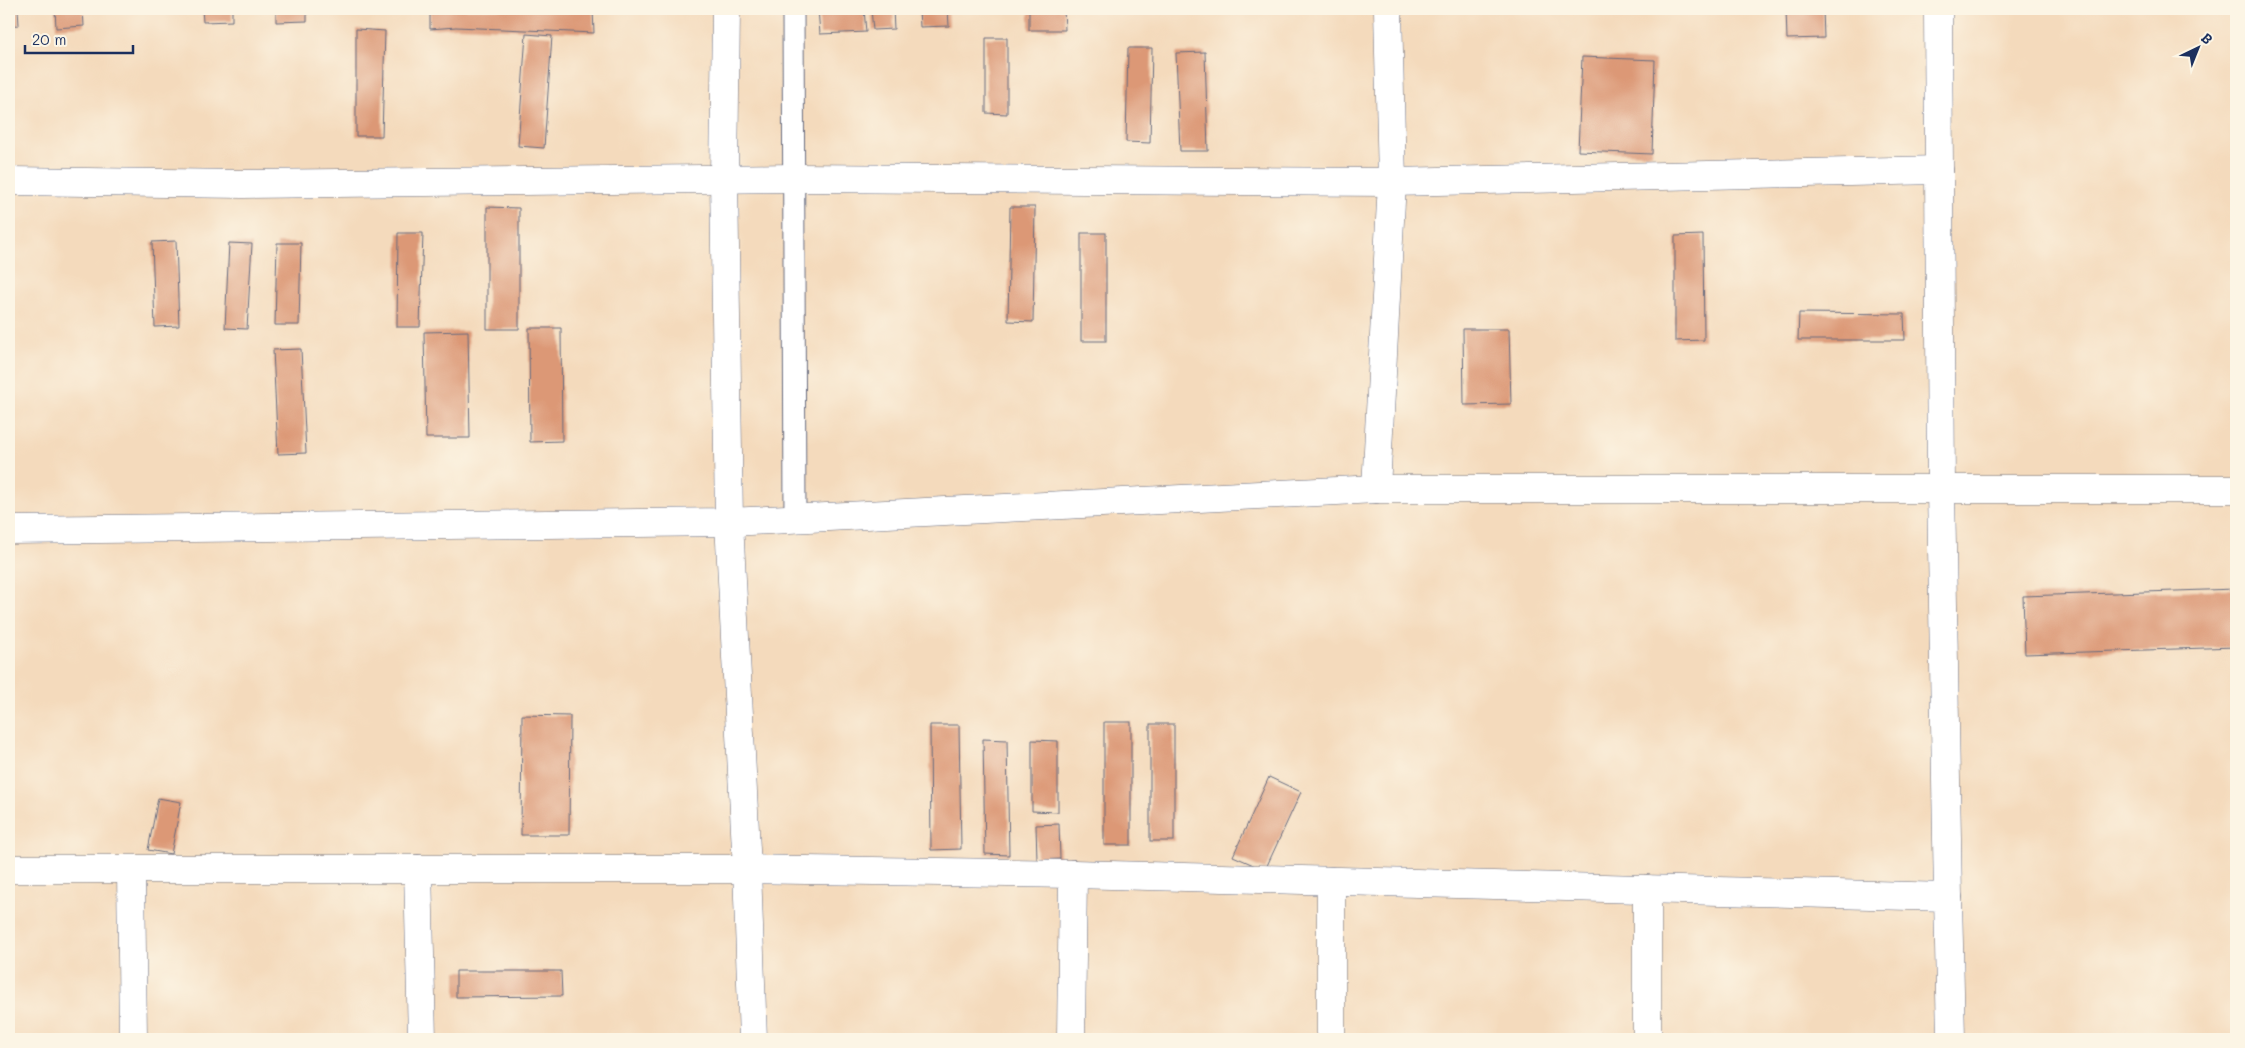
<svg xmlns="http://www.w3.org/2000/svg" width="2245" height="1048" font-family="Mali,sans-serif">
<rect width="100%" height="100%" fill="#fcf5e5"/>
<filter id="ink" filterUnits="userSpaceOnUse"><feTurbulence type="fractalNoise" baseFrequency=".02" numOctaves="2"/><feDisplacementMap in="SourceGraphic" scale="10" xChannelSelector="R" yChannelSelector="G"/><feConvolveMatrix kernelMatrix="1 2 1 2 8 2 1 2 1" color-interpolation-filters="sRGB"/></filter>
<filter id="wash" filterUnits="userSpaceOnUse"><feTurbulence type="fractalNoise" baseFrequency=".0096" numOctaves="4" result="noise"/><feDisplacementMap in="SourceGraphic" scale="20" xChannelSelector="R" yChannelSelector="G"/><feGaussianBlur stdDeviation="1.12" result="paint"/><feColorMatrix in="noise" values="0 0 0 0 0 0 0 0 0 0 0 0 0 0 0 0 0 1.4 0 .05"/><feComposite in="paint" operator="in"/></filter>
<g filter="url(#wash)">
<rect width="100%" height="100%" fill="#f4dabc"/>
<g id="blocks">
<g fill="#dc9876">
<polygon points="9,9 18,9 19,25 9,26"/>
<polygon points="55,9 83,9 84,26 56,28"/>
<polygon points="202,9 232,9 232,21 203,22"/>
<polygon points="276,9 307,9 307,21 276,22"/>
<polygon points="430,9 593,9 594,33 456,27 430,29"/>
<polygon points="818,9 864,9 866,32 820,34"/>
<polygon points="871,9 893,9 894,29 873,30"/>
<polygon points="919,9 948,9 949,26 920,27"/>
<polygon points="1029,9 1064,9 1065,30 1029,30"/>
<polygon points="1786,9 1823,9 1824,38 1787,39"/>
<polygon points="356,29 385,31 382,136 356,136"/>
<polygon points="526,34 552,36 544,148 518,146"/>
<polygon points="986,38 1007,38 1007,114 986,113"/>
<polygon points="1128,48 1152,48 1150,143 1126,142"/>
<polygon points="1205,52 1208,151 1180,151 1176,53"/>
<polygon points="1582,57 1655,60 1652,154 1578,151"/>
<polygon points="487,207 519,208 519,329 487,329"/>
<polygon points="1010,207 1035,207 1033,322 1008,321"/>
<polygon points="398,233 423,233 420,327 397,327"/>
<rect x="1081" y="233" width="25" height="108"/>
<polygon points="1703,235 1704,340 1675,341 1675,236"/>
<polygon points="176,241 179,326 155,327 152,242"/>
<polygon points="229,243 252,244 247,329 225,328"/>
<polygon points="277,243 301,243 299,325 275,325"/>
<polygon points="1799,313 1904,314 1905,340 1798,340"/>
<polygon points="529,328 561,328 562,441 530,442"/>
<polygon points="1463,329 1509,329 1511,404 1464,405"/>
<polygon points="468,331 470,438 426,438 424,332"/>
<polygon points="301,349 306,453 278,454 273,350"/>
<polygon points="2236,589 2236,647 2025,654 2023,596"/>
<polygon points="522,715 570,716 569,835 521,835"/>
<rect x="1104" y="722" width="27" height="123"/>
<rect x="1150" y="724" width="24" height="117"/>
<polygon points="930,725 959,725 961,849 931,850"/>
<polygon points="983,739 1007,740 1009,855 985,854"/>
<polygon points="1032,740 1058,741 1058,812 1032,811"/>
<polygon points="1269,777 1301,792 1265,870 1233,856"/>
<polygon points="158,798 181,802 171,854 148,850"/>
<polygon points="1059,824 1060,859 1037,860 1036,825"/>
<polygon points="456,971 561,971 562,996 456,997"/>
</g>
</g>
</g>
<g filter="url(#ink)">
<use href="#blocks" fill-opacity="0" stroke="#676b7f" stroke-width="1"/>
<g fill="none" stroke-linecap="round" stroke-linejoin="round">
<defs>
<polyline id="service" points="793,9 795,519"/>
<g id="minor">
<polyline points="726,9 724,178 729,522 747,869 753,1039"/>
<polyline points="1938,9 1941,489 1948,897"/>
<polyline points="9,181 243,184 794,178 1392,182 1939,170"/>
<polyline points="1376,489 1392,182 1388,9"/>
<polyline points="9,530 729,522 1376,489 2236,489"/>
<polyline points="9,869 747,869 1073,874 1948,897 1951,1039"/>
<polyline points="418,869 422,1039"/>
<polyline points="131,871 133,1039"/>
<polyline points="1331,881 1331,1039"/>
<polyline points="1071,1039 1073,874"/>
<polyline points="1647,1039 1647,889"/>
</g>
</defs>
<use href="#service" stroke="#676b7f" stroke-width="23"/>
<use href="#minor" stroke="#676b7f" stroke-width="29"/>
<use href="#service" stroke="#fff" stroke-width="21"/>
<use href="#minor" stroke="#fff" stroke-width="28"/>
</g>
</g>
<rect width="2245" height="1048" fill="none" stroke="#fcf5e5" stroke-width="30"/>
<g transform="translate(2198 48) rotate(43)" stroke="#fcf5e5" stroke-width="4" paint-order="stroke">
<path d="M0-4L9 19L0 12L-9 19Z" fill="#1b2f5e"/>
<text y="-8" font-size="14" font-weight="bold" text-anchor="middle" fill="#1b2f5e">B</text>
</g>
<path d="M25 45v8h108v-8" fill="none" stroke="#1b2f5e" stroke-width="2.5"/>
<text x="32" y="45" font-size="15" fill="#1b2f5e" stroke="#fcf5e5" stroke-width="4" paint-order="stroke">20 m</text>
</svg>
